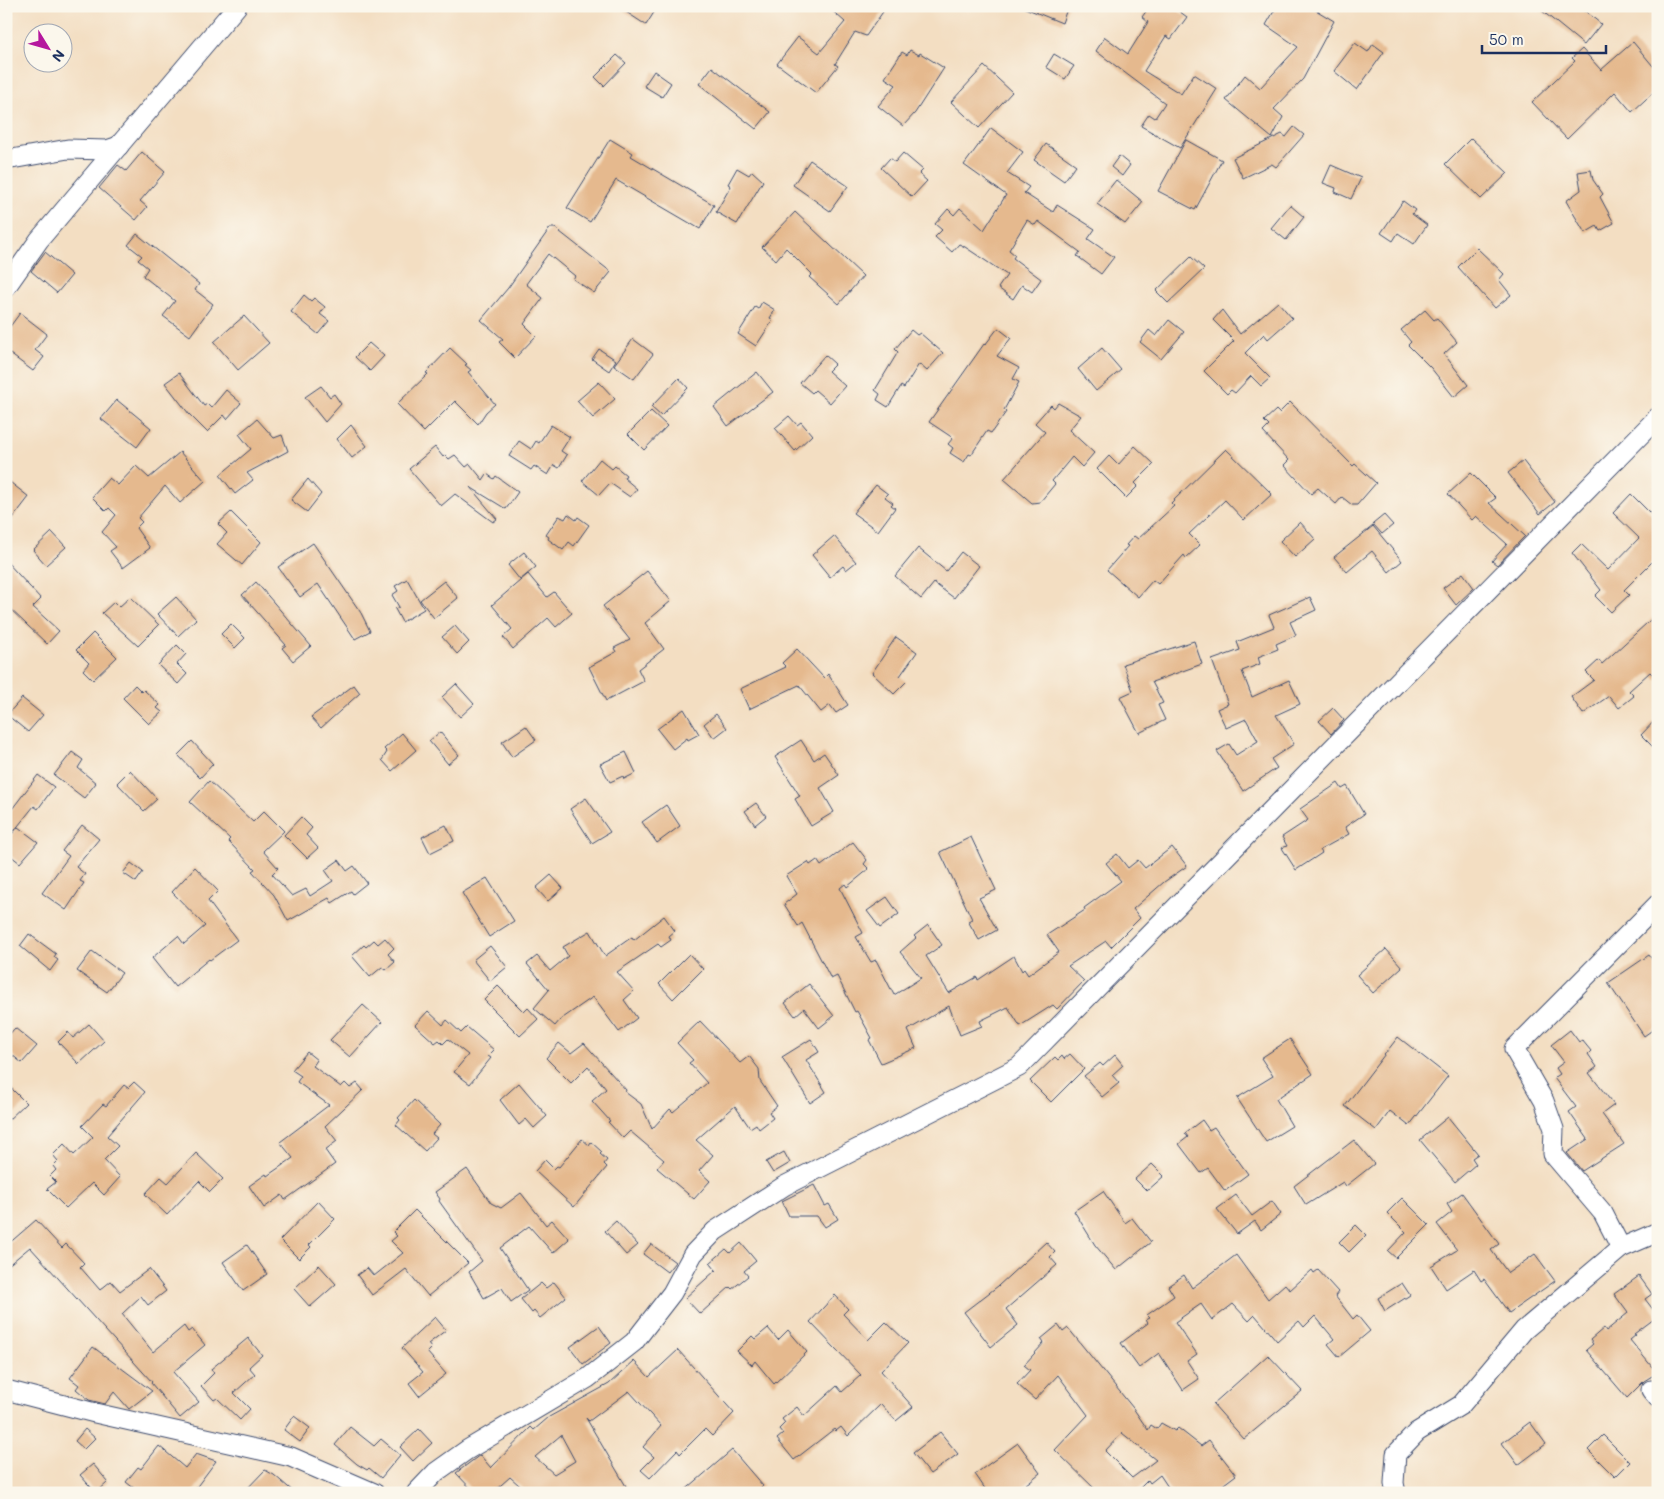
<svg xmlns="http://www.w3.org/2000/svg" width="1664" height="1499" font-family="Mali,sans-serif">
<rect width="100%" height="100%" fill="#fbf7ec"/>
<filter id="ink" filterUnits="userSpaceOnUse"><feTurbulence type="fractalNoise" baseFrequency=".02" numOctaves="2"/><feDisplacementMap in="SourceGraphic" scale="10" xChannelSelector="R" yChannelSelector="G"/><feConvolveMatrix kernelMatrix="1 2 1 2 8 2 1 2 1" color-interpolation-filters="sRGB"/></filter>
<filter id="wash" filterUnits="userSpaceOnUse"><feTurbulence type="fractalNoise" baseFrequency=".0096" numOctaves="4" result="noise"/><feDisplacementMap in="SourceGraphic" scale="20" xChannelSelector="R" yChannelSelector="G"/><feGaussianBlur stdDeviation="1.12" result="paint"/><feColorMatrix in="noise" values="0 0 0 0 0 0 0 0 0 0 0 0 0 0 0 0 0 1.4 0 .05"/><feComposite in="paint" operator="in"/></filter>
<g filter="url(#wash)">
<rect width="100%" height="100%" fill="#f3dec2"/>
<g id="blocks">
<g fill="#e5b98e" fill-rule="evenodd">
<polygon points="617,6 658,6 646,25"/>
<polygon points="827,6 887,6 866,36 855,32 835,64 838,66 816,93 777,64 798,37 819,53 845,22"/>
<polygon points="1020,6 1068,6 1062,23"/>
<polygon points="1150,6 1172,6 1187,17 1171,39 1166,36 1144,71 1181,94 1194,74 1217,89 1180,148 1141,126 1149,114 1155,118 1165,103 1096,51 1105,37 1128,54 1148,22 1142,17"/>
<polygon points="1277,6 1309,6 1334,21 1303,79 1274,109 1283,117 1272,138 1226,100 1245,75 1260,88 1298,47 1266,25"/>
<polygon points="1536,6 1579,6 1601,24 1584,45"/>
<polygon points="1633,42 1658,72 1658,88 1632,112 1615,92 1567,139 1532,102 1575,61 1572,58 1582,49 1601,70"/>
<polygon points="1355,43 1368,52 1373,44 1384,52 1357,90 1334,71"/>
<polygon points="910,50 919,55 920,53 944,68 915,113 903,126 878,106 896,85 885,78 902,52 907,55"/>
<polygon points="1054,54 1074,66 1065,79 1046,67"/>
<polygon points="617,55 626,63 604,86 595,77"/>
<polygon points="984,66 1012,92 979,128 951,102"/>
<polygon points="712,67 770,112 756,129 699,84"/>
<polygon points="654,71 671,83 662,97 644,86"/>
<polygon points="1294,127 1304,135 1276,167 1272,164 1243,178 1233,158 1282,134 1286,137"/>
<polygon points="991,128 1023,152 1007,173 1029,187 1024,193 1053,212 1057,205 1095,229 1088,239 1114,257 1101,274 1077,256 1080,252 1038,221 1035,225 1027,220 1009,250 1015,255 1013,258 1041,279 1032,292 1022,285 1013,299 998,288 1007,275 965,247 959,244 952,252 935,237 942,230 935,224 948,209 954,215 960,208 984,230 1006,195 964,165"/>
<polygon points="1471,138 1508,173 1481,199 1445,164"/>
<polygon points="610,139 633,153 631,156 714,205 700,229 616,180 590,222 567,208"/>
<polygon points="1186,140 1222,160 1195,210 1158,191"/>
<polygon points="1046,144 1076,165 1064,181 1034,160"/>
<polygon points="142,152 165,172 140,201 147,207 136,220 99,188 118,165 126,171"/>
<polygon points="903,153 923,170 919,174 927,181 912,197 881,168 890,158 895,162"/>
<polygon points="1119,156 1130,165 1122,176 1111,167"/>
<polygon points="810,160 848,186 830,211 793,185"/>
<polygon points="1331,165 1361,178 1351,199 1335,192 1336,188 1323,183"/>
<polygon points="737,168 749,175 752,171 763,181 737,224 716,212 731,186 728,184"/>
<polygon points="1591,170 1593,180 1603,194 1600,197 1614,223 1600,231 1597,226 1585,233 1566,201 1581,190 1578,172"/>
<polygon points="1116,180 1143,202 1125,224 1097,204"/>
<polygon points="1403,201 1415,210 1412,214 1427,225 1414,244 1398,233 1393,241 1381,233"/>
<polygon points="1290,205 1304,217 1286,240 1271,228"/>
<polygon points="795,212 863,276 839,304 809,277 812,274 786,248 776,260 762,247"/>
<polygon points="550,228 555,228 611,272 594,293 573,279 575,276 548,254 526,284 543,298 524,324 536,336 515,358 499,342 503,339 481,320 508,288"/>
<polygon points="137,234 199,284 195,290 213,304 190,336 163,316 175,301 143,276 148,268 138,260 142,256 128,245"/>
<polygon points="1477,248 1504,274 1499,280 1511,295 1495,308 1458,267"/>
<polygon points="45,252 72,275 57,293 31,271"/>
<polygon points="1191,257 1204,269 1168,303 1156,291"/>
<polygon points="304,295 311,301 314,298 325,307 320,314 329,321 318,334 291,312"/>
<polygon points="762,302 775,310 770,318 773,320 756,346 738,334 755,307 758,309"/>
<polygon points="1278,302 1292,318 1268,339 1264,334 1245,353 1270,378 1261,386 1251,376 1235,393 1231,390 1227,394 1204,371 1234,341 1213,320 1222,310 1240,334"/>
<polygon points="1425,310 1434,320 1437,318 1457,342 1444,354 1468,385 1454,397 1431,368 1408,345 1411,342 1401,330"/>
<polygon points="20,313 47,334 35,350 44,357 33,371 6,351 6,332"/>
<polygon points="244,316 269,343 238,370 214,342"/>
<polygon points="1169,320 1184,332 1161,359 1140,342 1149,330 1156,336"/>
<polygon points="998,328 1011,338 997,356 1019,368 1013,379 1019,382 1004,410 1006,412 991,433 987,431 971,455 969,454 964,462 950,453 953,448 948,444 953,438 929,422 984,344 985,345"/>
<polygon points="911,330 917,335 920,333 943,353 927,371 919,364 904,388 901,386 888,407 877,400 880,394 875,390 898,352 895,349"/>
<polygon points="633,339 653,354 634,379 614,365"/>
<polygon points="369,343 384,356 370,371 355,357"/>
<polygon points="450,348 467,364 465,365 471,370 468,372 495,404 486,412 478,424 455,401 424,432 397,404 428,374 426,373"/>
<polygon points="1102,348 1121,370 1096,391 1078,369"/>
<polygon points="599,349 616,360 609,371 592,359"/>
<polygon points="825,355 835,364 828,371 845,386 830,403 815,390 812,393 800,383"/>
<polygon points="757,372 773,392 728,426 714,407"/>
<polygon points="179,373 204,406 207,404 211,408 226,390 241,403 227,419 224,415 207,432 189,414 165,383"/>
<polygon points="679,378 688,388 661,416 651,407"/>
<polygon points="599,382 615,399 593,418 577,401"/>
<polygon points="321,386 330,397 334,394 341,404 325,422 305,397"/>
<polygon points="117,400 151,428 137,447 101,419"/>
<polygon points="1290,402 1353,466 1355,464 1376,483 1357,505 1352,505 1342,497 1336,504 1318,488 1311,494 1284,465 1289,460 1263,432 1269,426 1264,421 1276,410 1279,413"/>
<polygon points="1058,403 1081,416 1069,430 1094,453 1082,467 1072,457 1052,481 1055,484 1040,502 1032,503 1004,479 1045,432 1035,423 1051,405 1054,408"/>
<polygon points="651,411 667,426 644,450 628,434"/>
<polygon points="789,416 797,425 801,422 812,435 795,451 775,428"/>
<polygon points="257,419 274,438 282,435 288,451 247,473 253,480 235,494 220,475 251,449 239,434"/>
<polygon points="351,425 367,446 352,458 337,439"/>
<polygon points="551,425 570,437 561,451 567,455 559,468 554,465 548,475 534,466 531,470 509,456 519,441 531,449 536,441 539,443"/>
<polygon points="1135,446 1154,464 1135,483 1138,486 1126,498 1097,469 1109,456 1118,465"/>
<polygon points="435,447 443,457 445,455 449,459 455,455 466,467 470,464 483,480 487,474 494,479 496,476 518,492 506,509 470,487 497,519 493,522 455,494 441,506 409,469"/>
<polygon points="1226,449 1272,494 1244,520 1225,500 1189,534 1200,545 1186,558 1184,555 1158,584 1153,580 1138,597 1107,570 1128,546 1126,545 1134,536 1138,539 1174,506 1171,503"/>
<polygon points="180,452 205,481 180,503 165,486 138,518 142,522 136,528 150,548 123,568 110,551 116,547 102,532 116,515 109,508 106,511 92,497 109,478 118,485 136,466 149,478"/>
<polygon points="600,459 612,469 615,466 626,475 624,478 637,489 630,497 610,483 599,495 582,481"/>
<polygon points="1523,461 1555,502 1540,514 1508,473"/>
<polygon points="1471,473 1496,498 1489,503 1525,536 1497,565 1492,561 1507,544 1476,516 1472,520 1448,494"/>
<polygon points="6,479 29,497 6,527"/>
<polygon points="308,479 321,494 307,512 291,500"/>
<polygon points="876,485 888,494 885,497 893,503 891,505 895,508 878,531 853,513"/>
<polygon points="1631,494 1658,521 1658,556 1624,590 1629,595 1611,612 1595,596 1601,590 1572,553 1581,544 1608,570 1639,538 1613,513"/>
<polygon points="231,512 261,542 242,565 217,544 227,533 218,524"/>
<polygon points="568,514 576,520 578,517 589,525 574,546 569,542 563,550 548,539 549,537 546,535 559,516 565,519"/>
<polygon points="1384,515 1393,525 1382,534 1373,524"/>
<polygon points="1300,522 1315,539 1295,557 1280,541"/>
<polygon points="1373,526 1402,561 1389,572 1372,551 1347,572 1334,557"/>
<polygon points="52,532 66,547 46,565 33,550"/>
<polygon points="834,536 856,562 846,570 843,566 830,577 812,555"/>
<polygon points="313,543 361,613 370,631 355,639 318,584 300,597 278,567"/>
<polygon points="918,548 946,571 961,552 979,566 954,598 934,583 921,599 895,576"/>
<polygon points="524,552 536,567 520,580 508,565"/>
<polygon points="6,561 41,599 33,607 59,631 47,644 6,605"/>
<polygon points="647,571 671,601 645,623 664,649 638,669 644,681 606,701 589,667 616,652 614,648 630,640 603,606"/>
<polygon points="1463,573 1474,588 1456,605 1443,588"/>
<polygon points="528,574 547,597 554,592 572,613 556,627 548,618 513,649 503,637 512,629 492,605"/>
<polygon points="407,579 424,609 402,622 395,609 399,607 392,595 398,591 395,586"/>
<polygon points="444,581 458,598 434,618 420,600"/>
<polygon points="256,582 311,646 293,661 282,648 286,645 242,595"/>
<polygon points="130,597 159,625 138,646 102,613 114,602 119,607"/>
<polygon points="176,597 196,619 178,636 157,614"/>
<polygon points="1310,597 1316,610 1290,622 1296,635 1276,644 1278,649 1258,657 1260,664 1242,671 1252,697 1289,680 1300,704 1276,715 1294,744 1271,759 1277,768 1243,791 1217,751 1229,744 1236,755 1258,741 1246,719 1226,728 1217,709 1228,704 1212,660 1240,650 1237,642 1274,627 1269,615"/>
<polygon points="1658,613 1658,680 1650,672 1629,691 1634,696 1619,708 1609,696 1583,714 1571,697 1594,680 1586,672 1599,660 1602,664"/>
<polygon points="231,624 245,638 235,648 221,634"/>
<polygon points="455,626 469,642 457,654 442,637"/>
<polygon points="93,633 117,657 93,680 83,670 89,663 76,650"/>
<polygon points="896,637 917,652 900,676 906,682 894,694 872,673"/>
<polygon points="1194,641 1202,664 1152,682 1163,703 1158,705 1165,720 1139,733 1120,697 1133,691 1123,664"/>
<polygon points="177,645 186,654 177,664 187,674 178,684 158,665"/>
<polygon points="797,649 824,678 828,674 848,705 836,713 830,705 821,712 799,685 749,709 740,689 786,667 782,663"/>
<polygon points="456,684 474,704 460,717 442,697"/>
<polygon points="135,685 142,692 144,690 160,705 157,708 162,712 149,724 123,698"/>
<polygon points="354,685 360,693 321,728 311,717"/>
<polygon points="22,698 43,715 28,732 7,715"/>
<polygon points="1333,708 1344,720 1331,734 1319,721"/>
<polygon points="684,709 699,734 688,740 687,738 673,749 657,729"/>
<polygon points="716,714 727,728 714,738 704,724"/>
<polygon points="1658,717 1658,752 1641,735"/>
<polygon points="526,726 536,740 512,757 502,742"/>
<polygon points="440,732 459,755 448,764 429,741"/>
<polygon points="402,733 416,750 392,771 382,760 387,752 384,749"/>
<polygon points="801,740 814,760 824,753 839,775 820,788 834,812 811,826 795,799 800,796 775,757"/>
<polygon points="192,741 213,764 200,778 178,755"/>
<polygon points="72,752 83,760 78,768 96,783 84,798 54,775"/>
<polygon points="626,752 636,773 624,779 623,776 610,782 600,764"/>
<polygon points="130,770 157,799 144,811 117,783"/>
<polygon points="38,775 54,787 38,809 34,806 14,831 6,825 6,817"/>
<polygon points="209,781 253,822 264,811 284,831 263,851 278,868 272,874 292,896 306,889 310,896 333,881 325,870 339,860 347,871 354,866 367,883 353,894 351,891 332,903 329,898 288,921 274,895 252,871 255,869 228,841 230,839 190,802"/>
<polygon points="1338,783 1342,789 1347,786 1364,814 1345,827 1349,834 1320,850 1322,853 1296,870 1282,848 1287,846 1282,837 1308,820 1300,809"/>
<polygon points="586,798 610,832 592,843 570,809"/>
<polygon points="756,803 766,816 755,825 745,811"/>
<polygon points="666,805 680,826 657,843 642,822"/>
<polygon points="301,817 312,828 306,835 318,848 307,858 284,835"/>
<polygon points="82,825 99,839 76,867 85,874 80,881 84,883 66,910 42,893 69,856 62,851"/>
<polygon points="446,825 454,841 430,853 422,837"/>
<polygon points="18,827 38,842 20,863 6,852 6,841"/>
<polygon points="971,837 996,890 979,898 997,930 979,940 968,921 972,919 940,852"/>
<polygon points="853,842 867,860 864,864 869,869 847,887 845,884 840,888 863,933 856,937 871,962 876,960 894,995 921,978 900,952 916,938 914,936 928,925 942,945 926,956 949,993 977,977 978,980 1014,956 1022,971 1024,969 1028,975 1059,952 1047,935 1085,910 1084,908 1121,881 1106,863 1117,854 1128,868 1138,860 1145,868 1172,847 1187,866 1164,882 1133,909 1140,918 1111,947 1106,941 1068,966 1084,981 1057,1009 1053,1005 1020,1026 1008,1007 980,1021 982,1026 960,1035 949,1006 908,1030 916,1048 881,1063 869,1040 872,1038 857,1011 855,1012 837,976 831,979 802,923 798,926 784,904 797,894 786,876 808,862 810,865 817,860 821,866"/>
<polygon points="131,863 143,872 136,882 123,873"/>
<polygon points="195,867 218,891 208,901 237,940 210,960 209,959 175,987 152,958 178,936 184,944 205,926 172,892"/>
<polygon points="551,875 563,888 548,901 536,888"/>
<polygon points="487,878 514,921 489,937 462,893"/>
<polygon points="887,897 899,914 880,928 867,911"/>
<polygon points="664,916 675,931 669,936 671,940 661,947 658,944 617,972 634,991 624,1000 637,1018 619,1032 593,997 560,1020 555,1026 534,1008 549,990 527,964 537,956 550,971 568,956 563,947 590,931 605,956 632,937 634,940"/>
<polygon points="29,934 56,954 54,957 58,960 50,971 20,946"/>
<polygon points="385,938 394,948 388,954 395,962 386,970 382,967 370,977 352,956 364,945 366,947 374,940 378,944"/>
<polygon points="490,946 507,967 490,981 473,960"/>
<polygon points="1386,949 1402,967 1373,993 1357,975"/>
<polygon points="92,951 122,973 107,992 77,971"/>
<polygon points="689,954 703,969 673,999 659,984"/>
<polygon points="1649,955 1658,968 1658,1026 1644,1036 1608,983"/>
<polygon points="809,984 834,1016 819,1028 804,1008 795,1016 785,1003"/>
<polygon points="498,986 524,1012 528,1008 538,1019 520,1036 484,1000"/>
<polygon points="363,1005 382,1022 350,1057 330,1040"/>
<polygon points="428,1011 443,1025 447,1020 461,1033 467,1027 494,1050 488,1056 491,1058 470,1084 454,1072 468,1055 448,1039 443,1044 439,1040 435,1043 415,1025"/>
<polygon points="700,1021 740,1063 749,1056 759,1069 760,1081 777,1106 769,1112 773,1118 759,1129 756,1124 750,1128 735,1106 696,1140 713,1155 699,1171 710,1181 694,1199 657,1168 664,1160 630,1131 623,1138 608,1122 610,1121 592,1101 606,1089 588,1066 571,1083 546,1058 559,1043 571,1053 584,1043 626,1090 625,1092 641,1104 652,1129 670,1109 673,1112 707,1083 689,1063 693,1060 677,1043"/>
<polygon points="89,1024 104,1041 79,1064 58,1042 68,1032 73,1038"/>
<polygon points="15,1028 37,1046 22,1063 6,1050 6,1038"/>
<polygon points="1570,1030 1579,1042 1582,1040 1591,1051 1588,1054 1597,1067 1589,1073 1614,1105 1602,1114 1624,1144 1582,1171 1567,1153 1588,1139 1569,1112 1576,1107 1554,1078 1560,1074 1556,1068 1564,1062 1551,1045"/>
<polygon points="1398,1037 1448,1076 1409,1126 1390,1111 1376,1130 1345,1106"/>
<polygon points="811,1039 819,1052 806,1060 826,1092 810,1103 782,1057"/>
<polygon points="1290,1039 1313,1074 1276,1099 1292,1126 1266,1142 1237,1098 1273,1076 1261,1058"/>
<polygon points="307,1052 317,1060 313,1066 341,1087 345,1083 350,1088 357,1083 363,1090 325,1126 337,1141 325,1150 335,1164 285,1200 282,1195 264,1208 249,1186 266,1174 267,1176 293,1158 280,1142 329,1105 297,1082 301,1076 292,1070"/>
<polygon points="1070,1054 1084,1069 1051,1102 1030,1081 1055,1057 1058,1060 1062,1056 1064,1059"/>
<polygon points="1115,1055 1123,1065 1112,1075 1119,1083 1102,1097 1084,1076 1100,1063 1103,1066"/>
<polygon points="134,1082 145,1092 107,1136 118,1146 104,1160 120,1177 104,1195 92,1183 66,1208 47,1189 56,1182 50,1176 56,1170 53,1166 58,1161 53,1155 64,1144 74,1155 93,1137 82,1126 103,1104 106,1106 124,1085 128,1088"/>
<polygon points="6,1083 26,1103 6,1122"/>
<polygon points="519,1083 547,1116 534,1128 526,1119 519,1125 500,1100"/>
<polygon points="414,1100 440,1125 432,1134 437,1138 425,1151 396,1125 400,1120 398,1118"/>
<polygon points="1448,1117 1478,1154 1472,1158 1476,1164 1455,1182 1420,1140"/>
<polygon points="1202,1120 1209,1130 1214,1127 1248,1174 1225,1191 1208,1168 1201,1173 1179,1144 1188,1137 1185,1133"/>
<polygon points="582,1139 589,1145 591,1142 602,1152 600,1154 607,1160 604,1164 607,1167 574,1207 535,1171 545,1160 554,1169 557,1166 559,1167"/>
<polygon points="1354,1140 1374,1164 1346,1186 1343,1182 1306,1205 1294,1186"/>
<polygon points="784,1152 790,1163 773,1173 766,1162"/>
<polygon points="196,1153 223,1179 210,1192 199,1181 167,1215 145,1194 161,1177 168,1183"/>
<polygon points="1152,1164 1164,1176 1147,1191 1135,1179"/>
<polygon points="467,1169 491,1203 501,1208 521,1193 546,1225 552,1220 569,1239 553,1253 529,1226 500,1248 528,1290 511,1302 502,1288 484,1298 469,1272 482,1261 439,1201 440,1199 435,1192"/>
<polygon points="814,1185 825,1206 829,1204 838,1219 825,1227 817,1216 789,1216 782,1201"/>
<polygon points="1103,1191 1125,1223 1132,1218 1151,1242 1116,1270 1095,1245 1074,1211"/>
<polygon points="1462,1193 1499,1244 1491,1250 1508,1273 1535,1254 1555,1281 1509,1313 1484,1279 1481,1281 1474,1270 1446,1289 1431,1266 1457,1250 1437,1224 1452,1212 1447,1204"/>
<polygon points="1236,1195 1252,1216 1272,1201 1281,1214 1261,1230 1255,1221 1237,1234 1217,1209"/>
<polygon points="1402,1198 1429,1225 1396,1258 1388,1251 1406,1232 1387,1213"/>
<polygon points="318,1201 335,1219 309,1245 311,1247 299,1259 280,1240"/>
<polygon points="415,1210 468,1263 428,1296 406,1269 372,1295 357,1275 367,1268 374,1276 403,1253 391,1241 397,1236 393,1232"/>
<polygon points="36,1220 62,1248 66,1244 84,1263 80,1267 100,1290 111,1281 120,1291 149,1269 166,1291 148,1305 141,1296 122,1314 153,1352 184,1326 188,1332 192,1329 205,1345 173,1372 199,1402 180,1418 151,1383 152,1382 30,1247 6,1267 6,1246"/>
<polygon points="616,1221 638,1245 626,1255 605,1231"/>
<polygon points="1356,1225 1366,1235 1349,1252 1339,1242"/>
<polygon points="1046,1242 1055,1252 1050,1257 1057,1265 1006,1309 1018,1325 991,1347 964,1312 998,1286"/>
<polygon points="741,1243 756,1261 744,1271 748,1276 732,1289 730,1287 700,1314 685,1298 716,1270 710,1263 726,1249 730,1253"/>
<polygon points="651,1244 675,1262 667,1272 643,1254"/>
<polygon points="247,1245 267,1274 243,1291 223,1262"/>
<polygon points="1236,1255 1268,1299 1285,1284 1290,1290 1312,1270 1314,1273 1318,1270 1338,1292 1335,1296 1353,1319 1357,1315 1370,1331 1339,1357 1328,1344 1334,1339 1315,1316 1304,1327 1299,1321 1277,1341 1255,1315 1249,1321 1233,1304 1212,1320 1201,1304 1175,1322 1197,1354 1187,1361 1199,1379 1183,1390 1159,1353 1139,1368 1121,1343 1148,1323 1146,1320 1150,1318 1147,1315 1174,1296 1168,1286 1184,1275 1192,1288"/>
<polygon points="319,1265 336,1284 310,1307 294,1289"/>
<polygon points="1639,1276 1652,1294 1645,1299 1658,1316 1634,1334 1636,1335 1630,1340 1657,1373 1644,1381 1627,1398 1586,1350 1593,1344 1590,1340 1604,1328 1606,1331 1628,1313 1614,1294"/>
<polygon points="554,1282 566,1297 540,1318 534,1311 532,1313 521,1299 541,1283 546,1288"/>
<polygon points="1402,1283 1410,1295 1385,1311 1378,1298"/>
<polygon points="835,1295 848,1309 843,1314 868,1340 886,1322 908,1343 881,1371 913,1407 896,1421 881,1404 848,1436 841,1427 836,1431 834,1429 794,1460 777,1439 783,1434 779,1429 785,1423 782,1419 797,1407 804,1416 837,1386 842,1392 861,1375 810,1322"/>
<polygon points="435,1317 446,1330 428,1344 431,1348 427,1352 446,1374 419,1396 409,1383 423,1372 402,1348"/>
<path d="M1058,1325l5,7 5,-4 65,80 15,22 3,-5 6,4 4,-6 14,8 3,-3 23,18 8,-6 27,35 -24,18h-40l-12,-18 -10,8 -2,-3 -13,13h-36l-44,-43 33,-35 -30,-40 -23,25 -18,-16 13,-14 -6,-5 20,-22 -3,-4zM1122,1433l34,27 -24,18 -27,-27z"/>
<polygon points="599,1326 611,1343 583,1364 570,1347"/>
<polygon points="768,1328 778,1340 788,1330 807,1352 774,1384 755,1361 752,1365 737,1351 752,1336 755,1339"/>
<polygon points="248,1338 262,1355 249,1367 255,1374 234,1393 250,1409 240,1420 217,1398 214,1400 201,1386 214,1373 211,1369"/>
<polygon points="93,1347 152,1391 129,1409 114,1392 105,1404 89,1400 76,1389 79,1385 70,1378"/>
<path d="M678,1350l56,63 -22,23 -7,-7 -25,25 -3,-4 -27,28 -9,-8 13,-13 -11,-10 18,-21 -32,-35 -40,30 -3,-3 44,75h-102l-18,-16 -18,16h-17l-19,-20 24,-18 11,13 40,-41 3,3 15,-13 60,-33 25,-23 15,16zM561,1435l14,26 -21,13 -19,-17z"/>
<polygon points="1268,1355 1302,1391 1244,1439 1213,1404"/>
<polygon points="294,1416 310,1428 300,1442 284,1430"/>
<polygon points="1530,1422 1546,1444 1518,1465 1502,1443"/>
<polygon points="350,1427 374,1446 381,1439 400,1455 381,1478 369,1468 367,1470 357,1464 335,1445"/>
<polygon points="85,1429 95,1438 84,1449 75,1441"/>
<polygon points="419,1429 432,1443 413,1461 400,1447"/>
<polygon points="940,1432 958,1454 930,1474 913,1453"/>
<polygon points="1603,1435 1630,1462 1615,1477 1588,1450"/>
<polygon points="1018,1443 1040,1473 1015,1493 988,1493 975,1474"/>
<polygon points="159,1446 185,1468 196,1454 216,1461 192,1493 140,1493 126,1482 138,1467 141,1469"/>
<polygon points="732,1450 763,1486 754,1493 682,1493"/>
<polygon points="93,1464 108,1482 96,1493 80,1475"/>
<polygon points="265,1470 274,1475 295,1493 243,1493"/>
</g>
</g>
</g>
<g filter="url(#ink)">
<use href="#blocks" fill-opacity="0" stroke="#3b496d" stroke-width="1"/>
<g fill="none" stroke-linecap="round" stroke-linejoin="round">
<defs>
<g id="minor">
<polyline points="6,160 68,149 107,150 119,146"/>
<polyline points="6,287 39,240 237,6"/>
<polyline points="1621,1248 1603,1213 1553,1154 1554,1129 1544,1101 1514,1049 1658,904"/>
<polyline points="6,1390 95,1413 291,1457 374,1493"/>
<polyline points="1651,1390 1658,1398"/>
<polyline points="416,1493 436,1472 467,1450 588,1378 634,1342 672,1293 693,1254 715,1231 784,1186 1019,1067 1658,417"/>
<polyline points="1396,1493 1394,1483 1396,1454 1417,1432 1461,1405 1524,1330 1621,1248 1658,1232"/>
</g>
</defs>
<use href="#minor" stroke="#3b496d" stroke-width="21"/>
<use href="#minor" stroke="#fff" stroke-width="19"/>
</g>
</g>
<rect width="1664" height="1499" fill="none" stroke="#fbf7ec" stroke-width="25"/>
<g transform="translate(48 48) rotate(127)"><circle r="24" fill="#fbf7ec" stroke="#a1a7b3"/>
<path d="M0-4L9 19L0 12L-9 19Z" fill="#b5179e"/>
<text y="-8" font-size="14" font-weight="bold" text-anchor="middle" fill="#1b2f5e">N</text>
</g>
<path d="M1482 45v8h124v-8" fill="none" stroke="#1b2f5e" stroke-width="2.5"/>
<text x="1489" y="45" font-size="15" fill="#1b2f5e" stroke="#fbf7ec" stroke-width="4" paint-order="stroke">50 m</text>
</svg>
